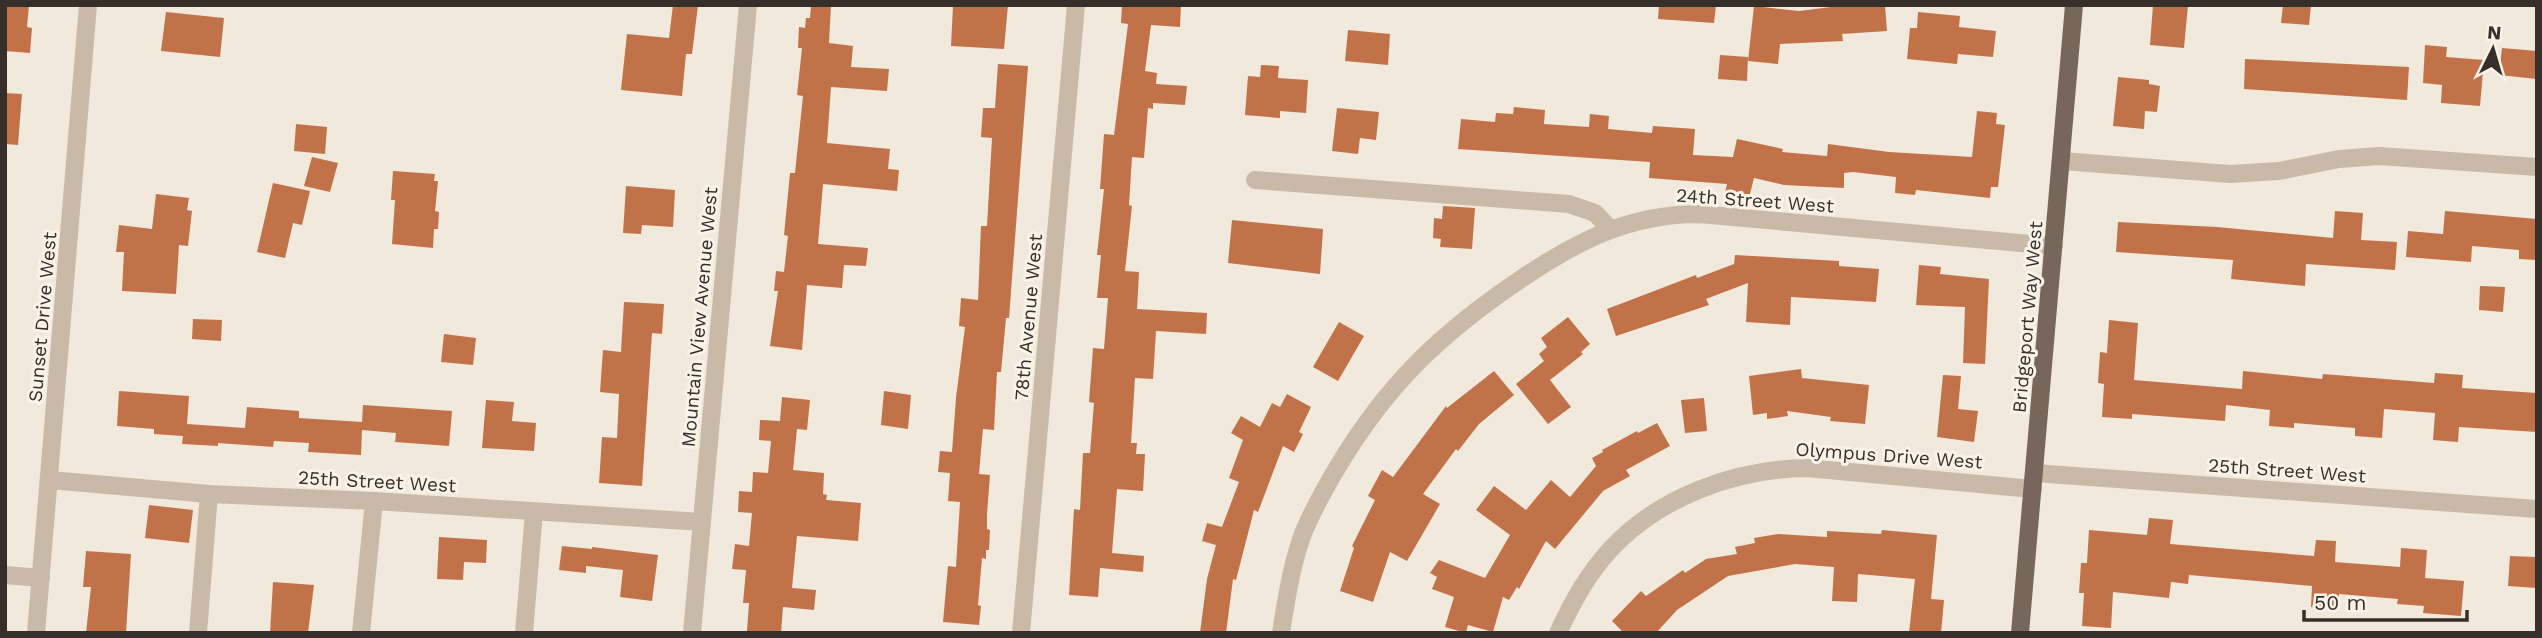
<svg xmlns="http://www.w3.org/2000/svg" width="2542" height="638" font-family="'Work Sans',sans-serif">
<rect width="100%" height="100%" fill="#f1e9dc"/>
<g fill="#c27249">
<polygon points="5,5 29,5 27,27 32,28 30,53 5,51"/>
<polygon points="673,5 698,5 692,54 686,54 682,96 621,90 627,34 669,38"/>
<polygon points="811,5 831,5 829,43 853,46 851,67 889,69 887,91 831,87 827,143 890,149 888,169 899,170 897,191 823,184 818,244 868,248 866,266 844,265 842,288 807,285 802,350 770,346 778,291 774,291 776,271 784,272 788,236 784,235 790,173 795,173 803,96 797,95 802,48 798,48 799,27 805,28 806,18 810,18"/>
<polygon points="953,5 1008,5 1004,49 951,46"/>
<polygon points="1122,5 1181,5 1180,27 1151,25 1145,71 1157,73 1156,84 1187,86 1185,105 1153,103 1153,109 1148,108 1144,158 1132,157 1129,205 1132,206 1125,271 1139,272 1137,309 1207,313 1206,334 1156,331 1153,379 1135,378 1131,443 1137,443 1136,454 1145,454 1143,491 1117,489 1112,553 1144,556 1143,572 1100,568 1098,597 1069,595 1074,509 1080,510 1083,453 1090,453 1094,403 1089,402 1093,348 1104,349 1108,298 1097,298 1101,255 1097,255 1104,189 1100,189 1104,134 1114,135 1128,24 1121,23"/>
<polygon points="1659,5 1716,5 1714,23 1658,19"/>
<polygon points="1847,5 1885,5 1887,31 1842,34 1843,41 1780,44 1778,64 1748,61 1754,6 1799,11"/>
<polygon points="2153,5 2188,5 2184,48 2150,45"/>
<polygon points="2283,5 2311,5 2309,25 2281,23"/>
<polygon points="166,12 224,18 220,57 161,51"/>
<polygon points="1918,12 1960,16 1959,27 1996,31 1993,57 1958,54 1957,64 1907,59 1910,28 1917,28"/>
<polygon points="1348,30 1390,34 1388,65 1345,61"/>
<polygon points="2425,45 2447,47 2446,57 2484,60 2480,106 2441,103 2442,85 2423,83"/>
<polygon points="2502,48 2537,51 2537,79 2499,75"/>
<polygon points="1720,55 1748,57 1747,81 1718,79"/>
<polygon points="2245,59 2409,67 2407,100 2244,89"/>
<polygon points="998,64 1028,66 1009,318 1006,318 1001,372 997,372 994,430 983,429 982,439 979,474 990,475 987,514 987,529 990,530 989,550 986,550 986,559 982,558 978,605 981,606 979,625 943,622 948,566 956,567 960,502 948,501 950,473 938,472 940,451 952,452 956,398 965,327 959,326 961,298 978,300 981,226 987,226 992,138 981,137 983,108 995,108"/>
<polygon points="1261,65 1279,66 1278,78 1308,80 1306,113 1280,111 1280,118 1245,115 1248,76 1260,77"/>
<polygon points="2118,77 2149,80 2149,84 2160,86 2157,112 2145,111 2144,129 2113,126"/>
<polygon points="5,93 22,94 18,145 5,144"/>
<polygon points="1514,107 1545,110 1544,124 1589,127 1590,114 1609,116 1608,129 1652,133 1653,126 1695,129 1693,155 1733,157 1737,139 1783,149 1782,152 1827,156 1828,144 1889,152 1972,157 1977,111 1997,113 1996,124 2005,125 1998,187 1991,187 1990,198 1916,190 1915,195 1895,193 1896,177 1853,172 1844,173 1844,188 1784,185 1754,178 1749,198 1725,193 1727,184 1649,178 1650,162 1458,149 1461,119 1495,122 1496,113 1513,114"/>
<polygon points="1337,108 1379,112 1376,140 1360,138 1358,154 1332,151"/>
<polygon points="296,124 327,127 325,154 294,151"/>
<polygon points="312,157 338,163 330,192 304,186"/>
<polygon points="393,171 435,174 434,181 438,181 435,211 439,212 438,229 434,229 433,248 392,244 395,200 391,200"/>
<polygon points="273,183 310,191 302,225 293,223 285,258 257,252"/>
<polygon points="626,186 675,190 673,227 642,225 641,234 623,233"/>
<polygon points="156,194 189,198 187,210 192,211 188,246 179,245 176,294 122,291 124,252 116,252 119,225 152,229"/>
<polygon points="1443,206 1475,208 1472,249 1440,247 1441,239 1433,238 1434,218 1442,219"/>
<polygon points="2335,211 2363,213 2361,240 2397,242 2395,270 2306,264 2305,286 2231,279 2233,260 2116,252 2118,222 2217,227 2333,238"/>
<polygon points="2445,211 2537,219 2537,260 2519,259 2519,250 2472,246 2471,262 2406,257 2408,231 2443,234"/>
<polygon points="1232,220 1323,229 1320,274 1228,263"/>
<polygon points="1735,255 1839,261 1839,266 1879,269 1876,302 1791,297 1790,325 1746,322 1748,283 1706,299 1709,305 1616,336 1607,309 1696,275 1697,278 1734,264"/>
<polygon points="1919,265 1941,267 1940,274 1989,279 1985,364 1963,363 1965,307 1916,305"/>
<polygon points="2480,286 2505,287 2503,312 2479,310"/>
<polygon points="624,302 664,304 662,334 652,333 642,486 599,483 602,437 617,438 619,394 600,392 603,350 621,352"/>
<polygon points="1568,317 1590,344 1581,352 1583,354 1550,380 1571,407 1548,424 1516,384 1544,361 1539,354 1547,347 1541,338"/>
<polygon points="193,319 222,320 221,341 192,339"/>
<polygon points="2109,320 2138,323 2134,380 2242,389 2243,371 2322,379 2323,374 2434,383 2435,373 2463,375 2462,388 2537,393 2537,432 2459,427 2458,442 2433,440 2435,413 2384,409 2382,438 2355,436 2355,428 2294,423 2294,428 2269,426 2270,410 2226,405 2225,421 2132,414 2132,419 2102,417 2104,384 2098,383 2100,352 2107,353"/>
<polygon points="1339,322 1364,336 1338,381 1313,367"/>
<polygon points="444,334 476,338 473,365 441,362"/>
<polygon points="1801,369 1802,378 1869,385 1865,424 1830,421 1831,417 1787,411 1788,416 1767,419 1767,413 1753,415 1749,376"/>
<polygon points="1494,371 1514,395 1479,424 1458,451 1456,449 1423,494 1440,504 1407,561 1390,552 1373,602 1340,591 1354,548 1352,546 1375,500 1368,496 1382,470 1393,477 1446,406 1447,408"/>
<polygon points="1943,375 1961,376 1958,409 1978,411 1974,442 1937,437"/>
<polygon points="119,391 189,396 187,424 245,428 247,407 299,411 299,418 362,422 363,405 452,411 449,446 395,442 396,433 362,430 361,455 308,452 309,443 274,441 273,447 218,443 218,446 182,444 183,436 154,434 154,429 117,426"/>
<polygon points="884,391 911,395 908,429 881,425"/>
<polygon points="1287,394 1311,407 1299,432 1303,434 1294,452 1283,446 1258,512 1254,510 1236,580 1233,579 1226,633 1200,633 1207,579 1216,545 1202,541 1207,523 1222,527 1239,482 1229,478 1243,440 1231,433 1241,416 1260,427 1272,403 1280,407"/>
<polygon points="782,397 810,400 807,430 797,429 793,470 824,473 823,494 827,495 826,500 861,503 858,541 797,536 792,588 816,590 814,610 783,607 781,633 753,633 747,631 749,603 743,603 746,570 732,569 735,544 749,546 752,513 738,512 739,491 752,492 753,472 768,473 771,441 759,440 760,420 780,421"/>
<polygon points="1704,398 1707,431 1685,433 1681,400"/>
<polygon points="486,400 514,402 512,421 536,423 534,451 482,448"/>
<polygon points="1657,423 1670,446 1626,470 1630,476 1603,491 1555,549 1546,541 1519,589 1517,587 1509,600 1503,597 1493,632 1468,625 1466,633 1445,627 1454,597 1432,589 1437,577 1430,573 1439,560 1485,578 1510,535 1476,510 1494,486 1526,510 1551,480 1570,497 1596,466 1592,458 1603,452 1602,450 1637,431 1638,433"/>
<polygon points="149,505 193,510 189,543 145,538"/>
<polygon points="2149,518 2173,520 2170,544 2314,556 2316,540 2336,541 2335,562 2400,567 2401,548 2427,550 2425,578 2464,581 2461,616 2423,613 2424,606 2397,604 2398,599 2339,594 2338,608 2311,607 2312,586 2189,575 2188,584 2171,582 2169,598 2113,592 2111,628 2082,626 2084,593 2079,593 2081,563 2087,563 2089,530 2147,535"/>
<polygon points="1882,530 1937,535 1931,599 1944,600 1941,633 1909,633 1915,579 1858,574 1857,602 1832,601 1834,567 1795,564 1728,576 1677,610 1656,633 1624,633 1612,621 1641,591 1646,596 1683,570 1685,573 1706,559 1737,554 1735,547 1755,543 1754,538 1778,534 1827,537 1827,531 1881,534"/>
<polygon points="439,537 487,540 486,563 464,562 463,580 437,579"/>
<polygon points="562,546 592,549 592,547 658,555 652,601 620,597 623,570 586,566 586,573 559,570"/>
<polygon points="86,551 131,554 126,633 86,633 91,587 83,587"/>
<polygon points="2510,556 2537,557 2537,588 2508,586"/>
<polygon points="273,582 314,585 308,633 270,633"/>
</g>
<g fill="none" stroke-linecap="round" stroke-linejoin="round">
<g stroke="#c9baa8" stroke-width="18">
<polyline points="2062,161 2230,174 2279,171 2339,159 2379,156 2537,167"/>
<polyline points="1255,180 1569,204 1595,213 1611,230"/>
<polyline points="2034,473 2537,509"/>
<polyline points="50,480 209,494 374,501 702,522"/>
<polyline points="5,575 41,578"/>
<polyline points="36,633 88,5"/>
<polyline points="198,633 209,494"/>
<polyline points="361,633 374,501"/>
<polyline points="524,633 534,512"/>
<polyline points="692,633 748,5"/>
<polyline points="1021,633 1076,5"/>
<path d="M1281,633c5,-32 10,-64 20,-94 9,-25 23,-49 36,-71 50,-84 104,-135 184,-189 56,-38 109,-65 178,-65l355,32"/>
<path d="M1558,633c14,-30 29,-58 51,-82 49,-54 126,-82 198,-83l226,21"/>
</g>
<polyline stroke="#77675a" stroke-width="18" points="2020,633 2074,5"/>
</g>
<g text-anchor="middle" stroke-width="6" stroke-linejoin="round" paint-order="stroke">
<g font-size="19" fill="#362e28" stroke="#f9f3e8">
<text transform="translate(1755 200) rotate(4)" y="7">24th Street West</text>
<text transform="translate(42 317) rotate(-85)" y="7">Sunset Drive West</text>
<text transform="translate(699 317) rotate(-85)" y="7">Mountain View Avenue West</text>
<text transform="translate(1028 317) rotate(-85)" y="7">78th Avenue West</text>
<text transform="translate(2027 317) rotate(-85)" y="7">Bridgeport Way West</text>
<text transform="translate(1889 455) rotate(4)" y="7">Olympus Drive West</text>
<text transform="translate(2287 470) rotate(4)" y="7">25th Street West</text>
<text transform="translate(377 481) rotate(3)" y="7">25th Street West</text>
</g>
</g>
<rect width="2542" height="638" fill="none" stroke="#362e28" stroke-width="14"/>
<g transform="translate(2493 49) rotate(5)" stroke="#f9f3e8" stroke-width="5" paint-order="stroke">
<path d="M0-5L12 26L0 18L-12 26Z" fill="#362e28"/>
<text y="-10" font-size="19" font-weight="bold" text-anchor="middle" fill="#362e28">N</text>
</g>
<path d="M2304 610v10h163v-10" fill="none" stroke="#362e28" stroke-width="3.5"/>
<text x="2314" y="610" font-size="21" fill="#362e28" stroke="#f9f3e8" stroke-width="5" paint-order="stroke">50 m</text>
</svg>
